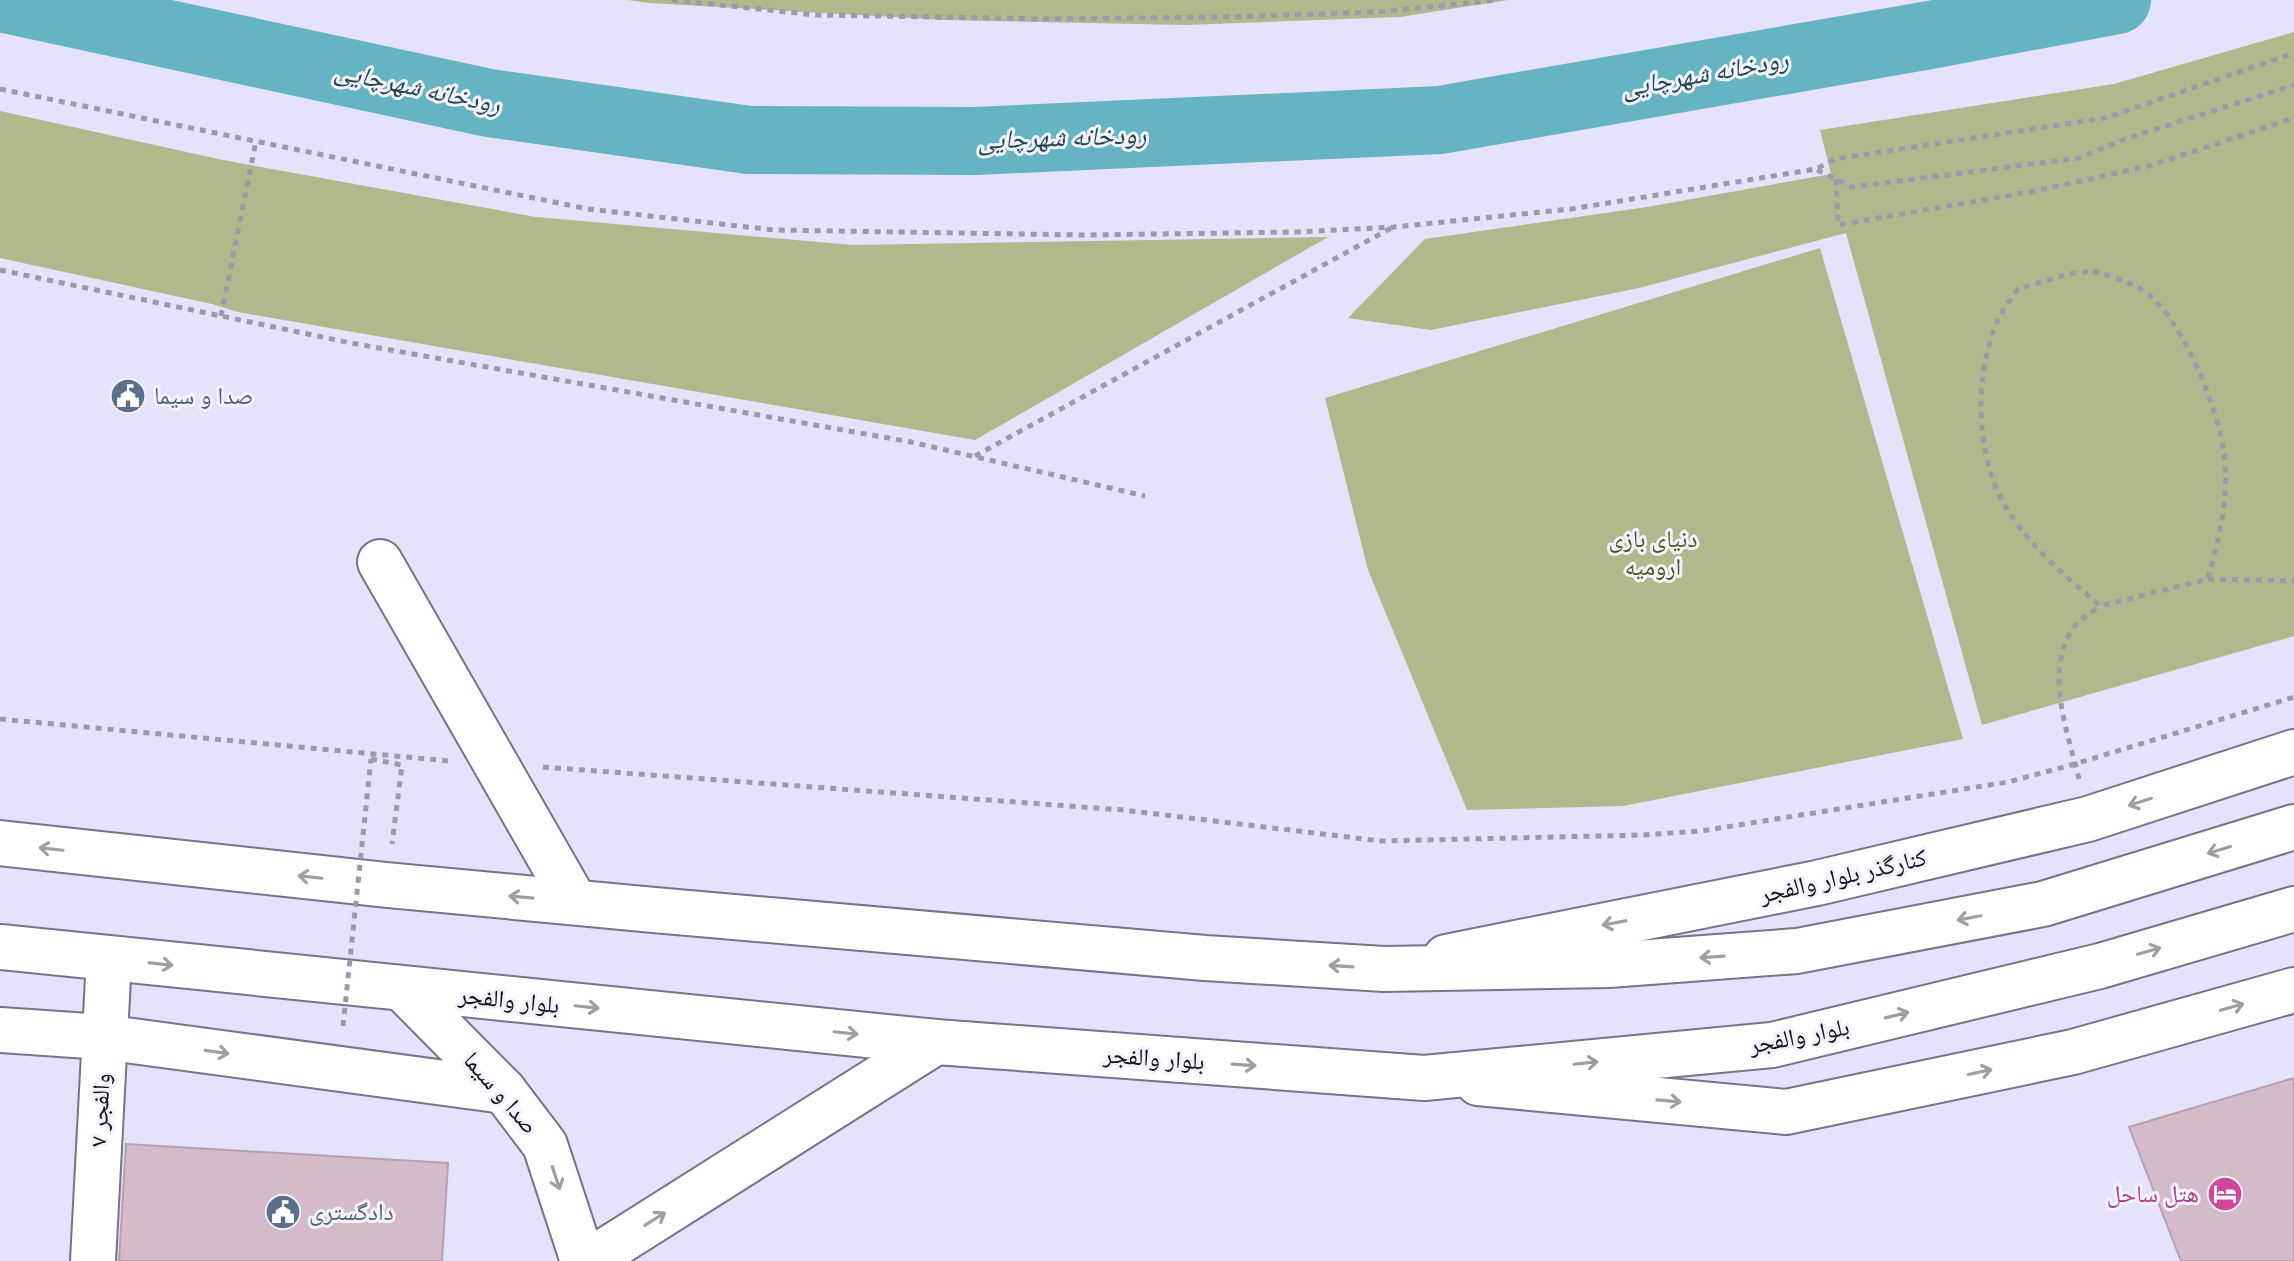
<svg xmlns="http://www.w3.org/2000/svg" width="2294" height="1261" font-family="Figtree,'Noto Naskh Arabic',sans-serif">
<rect width="100%" height="100%" fill="#e5e2fc"/>
<g fill="#afb98b">
<polygon points="628,0 1508,0 1400,17 1186,25 945,20 649,3"/>
<polygon points="2294,32 2294,636 1982,725 1846,233 1639,288 1431,330 1348,318 1425,239 1647,207 1831,174 1820,130 2114,84"/>
<polygon points="0,111 223,160 536,217 852,245 1328,237 975,440 238,312 212,304 0,258"/>
<polygon points="1820,248 1963,739 1623,806 1467,810 1368,570 1325,398"/>
</g>
<g fill="none" stroke-linecap="round" stroke-linejoin="round">
<polyline stroke="#65b4c4" stroke-width="68" points="10,0 489,103 749,140 975,141 1440,120 1930,35 2117,0"/>
</g>
<g fill="#d4bbca" stroke="#b89fae" stroke-width="2">
<polygon points="2294,1078 2294,1261 2181,1261 2129,1127"/>
<polygon points="126,1144 448,1163 442,1261 119,1261"/>
</g>
<g fill="none" stroke-linecap="round" stroke-linejoin="round">
<defs>
<g id="minor">
<polyline points="380,562 575,902"/>
<polyline points="403,989 504,1091 545,1145 583,1261"/>
<polyline points="0,1030 103,1037 504,1091"/>
<polyline points="93,1261 109,959"/>
<polyline points="589,1261 936,1042"/>
</g>
<g id="major">
<polyline points="1446,957 1817,883 2088,819 2294,752"/>
<polyline points="1478,1083 1786,1112 2073,1052 2294,990"/>
</g>
<g id="highway">
<polyline points="0,843 387,885 654,910 1205,958 1384,969 1609,965 1797,951 2043,904 2294,827"/>
<polyline points="0,947 936,1042 1424,1078 1772,1045 2100,966 2294,909"/>
</g>
</defs>
<use href="#minor" stroke="#76738a" stroke-width="48"/>
<use href="#major" stroke="#76738a" stroke-width="48"/>
<use href="#highway" stroke="#76738a" stroke-width="48"/>
<g stroke="#9b99ad" stroke-width="5" stroke-dasharray="6 6" stroke-linecap="butt">
<polyline points="672,0 816,15 1051,19 1225,17 1376,12 1499,0"/>
<polyline points="0,89 588,209 774,230 1083,235 1297,232 1394,227 1571,209 1816,169 1835,159 2105,118 2294,53"/>
<polyline points="1817,170 1852,187 2079,158 2128,138 2294,85"/>
<polyline points="1836,179 1838,225 2035,191 2149,166 2294,118"/>
<polyline points="0,270 351,343 911,442 1145,496"/>
<path d="M2093,271c20,6 40,11 56,24 35,29 69,113 75,158 6,42 -5,86 -16,126l-108,27c-33,-29 -69,-58 -93,-97 -32,-52 -34,-134 -9,-189 5,-11 13,-21 20,-31l50,-15z"/>
<polyline points="221,316 256,141"/>
<polyline points="975,456 1391,228"/>
<polyline points="2208,579 2294,581"/>
<polyline points="0,719 449,761"/>
<polyline points="371,759 402,765 392,844"/>
<polyline points="543,767 1123,810 1381,841 1642,835 1701,831 2008,782 2075,764 2294,697"/>
<path d="M2079,779c-11,-46 -34,-104 -8,-148 6,-10 20,-18 29,-25"/>
</g>
<use href="#minor" stroke="#fff" stroke-width="44"/>
<use href="#major" stroke="#fff" stroke-width="44"/>
<use href="#highway" stroke="#fff" stroke-width="44"/>
<polyline stroke="#9b99ad" stroke-width="5" stroke-dasharray="6 6" stroke-linecap="butt" points="343,1026 371,759"/>
</g>
<defs><path id="oneway-shaft" d="M-6 0H5M1.5-3L5.5 0L1.5 3" fill="none" stroke-width="1.6" stroke-linecap="round" stroke-linejoin="round" transform="scale(2)"/></defs>
<g stroke="#9f9fa2">
<use href="#oneway-shaft" transform="translate(2140 802) rotate(162)"/>
<use href="#oneway-shaft" transform="translate(51 849) rotate(-174)"/>
<use href="#oneway-shaft" transform="translate(2219 850) rotate(163)"/>
<use href="#oneway-shaft" transform="translate(310 877) rotate(-174)"/>
<use href="#oneway-shaft" transform="translate(521 897) rotate(-175)"/>
<use href="#oneway-shaft" transform="translate(1969 918) rotate(169)"/>
<use href="#oneway-shaft" transform="translate(1614 923) rotate(169)"/>
<use href="#oneway-shaft" transform="translate(2149 951) rotate(-16)"/>
<use href="#oneway-shaft" transform="translate(1712 957) rotate(176)"/>
<use href="#oneway-shaft" transform="translate(161 964) rotate(6)"/>
<use href="#oneway-shaft" transform="translate(1341 966) rotate(-176)"/>
<use href="#oneway-shaft" transform="translate(587 1007) rotate(6)"/>
<use href="#oneway-shaft" transform="translate(2232 1007) rotate(-16)"/>
<use href="#oneway-shaft" transform="translate(1897 1015) rotate(-14)"/>
<use href="#oneway-shaft" transform="translate(846 1033) rotate(6)"/>
<use href="#oneway-shaft" transform="translate(217 1052) rotate(8)"/>
<use href="#oneway-shaft" transform="translate(1586 1063) rotate(-6)"/>
<use href="#oneway-shaft" transform="translate(1244 1065) rotate(4)"/>
<use href="#oneway-shaft" transform="translate(1980 1072) rotate(-12)"/>
<use href="#oneway-shaft" transform="translate(1669 1101) rotate(5)"/>
<use href="#oneway-shaft" transform="translate(556 1178) rotate(72)"/>
<use href="#oneway-shaft" transform="translate(655 1219) rotate(-32)"/>
</g>
<defs>
<symbol id="civic-disc" viewBox="-11 -11 22 22"><circle r="9.5" fill="#5c6f8a" stroke="#f3f2fc"/><path d="M-.6-6.5H3V-4.5H.6V-3L4-1V1h2V6H-6V1h2V-1L-.6-3ZM-1.2 2.5V6h2.4V2.5Z" fill="#fff"/></symbol>
<symbol id="hotel-disc" viewBox="-11 -11 22 22"><circle r="9.5" fill="#d1479c" stroke="#f3f2fc"/><path d="M-6-4.5h1.5V1H6V5H4.5V3h-9V5H-6ZM-4 0a1.8 1.8 0 1 1 3.6 0ZM.5 0V-2.5h3Q6-2.5 6 0Z" fill="#fff"/></symbol>
</defs>
<g fill-rule="evenodd">
<use href="#civic-disc" x="108" y="376" width="40" height="40"/>
<use href="#hotel-disc" x="2205" y="1174" width="40" height="40"/>
<use href="#civic-disc" x="263" y="1192" width="40" height="40"/>
</g>
<g text-anchor="middle" stroke-width="6" stroke-linejoin="round" paint-order="stroke">
<g font-size="24" fill="#4e5e75" stroke="#f3f2fc" text-anchor="start">
<text x="154" y="404">صدا و سیما</text>
<text x="309" y="1220">دادگستری</text>
</g>
<g font-size="24" fill="#4c5715" stroke="#f3f2fc">
<text x="1653" y="547">دنیای بازی<tspan x="1653" dy="28">ارومیه</tspan></text>
</g>
<g font-size="24" fill="#100f17" stroke="#f3f2fc">
<text transform="translate(1843 876) rotate(-13)" y="8">کنارگذر بلوار والفجر</text>
<text transform="translate(509 1000) rotate(6)" y="8">بلوار والفجر</text>
<text transform="translate(1799 1036) rotate(-11)" y="8">بلوار والفجر</text>
<text transform="translate(1154 1058) rotate(4)" y="8">بلوار والفجر</text>
<text transform="translate(501 1093) rotate(49)" y="8">صدا و سیما</text>
<text transform="translate(100 1110) rotate(-87)" y="8">والفجر ۷</text>
</g>
<g font-size="24" fill="#b23c85" stroke="#f3f2fc" text-anchor="end">
<text x="2199" y="1202">هتل ساحل</text>
</g>
<g font-size="26" font-style="italic" fill="#20454c" stroke="#f3f2fc">
<text transform="translate(1705 73) rotate(-10)" y="9">رودخانه شهرچایی</text>
<text transform="translate(418 87) rotate(12)" y="9">رودخانه شهرچایی</text>
<text transform="translate(1062 137) rotate(-2)" y="9">رودخانه شهرچایی</text>
</g>
</g>
</svg>
